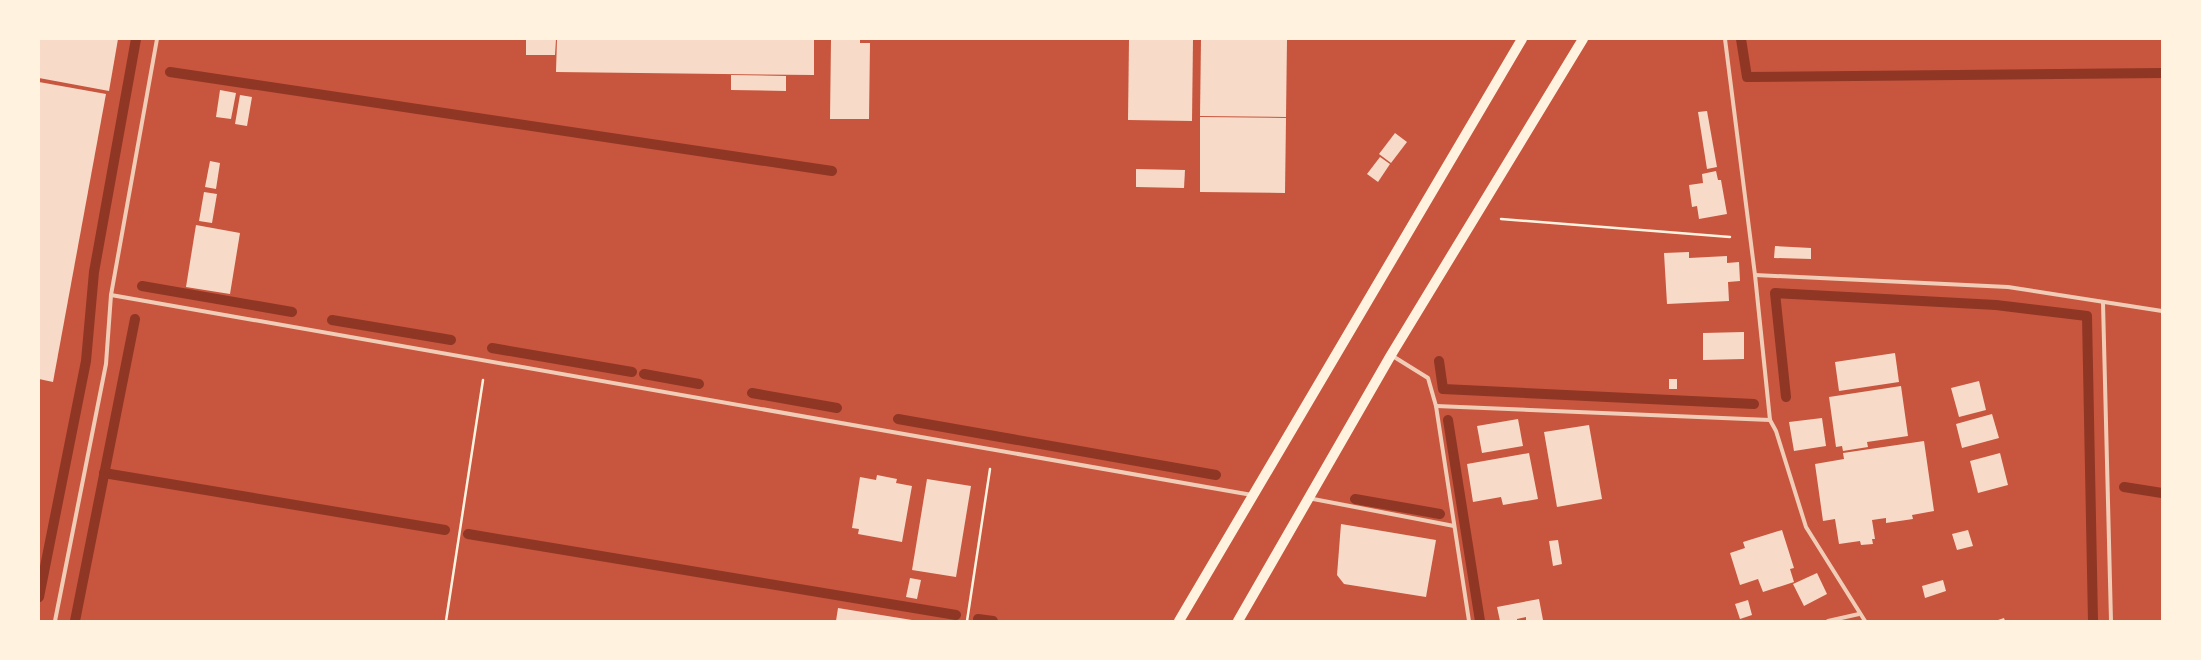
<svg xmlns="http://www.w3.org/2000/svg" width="2201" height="660" font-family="Jost,sans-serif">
<rect width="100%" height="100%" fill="#c8553d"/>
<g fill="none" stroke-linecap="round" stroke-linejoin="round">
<g stroke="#8f3625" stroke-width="10">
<polyline points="1741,39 1747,77 2162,73"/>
<polyline points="170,72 832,171"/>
<polyline points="142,286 292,312"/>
<polyline points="332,320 451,340"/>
<polyline points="492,348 632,372"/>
<polyline points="1439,361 1443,389 1754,404"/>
<polyline points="644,374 699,384"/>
<polyline points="752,393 837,408"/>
<polyline points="1786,397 1775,293 1996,305 2087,316 2093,621"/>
<polyline points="898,419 1216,475"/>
<polyline points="1448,420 1480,621"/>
<polyline points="104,473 445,530"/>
<polyline points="2124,487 2162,493"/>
<polyline points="1355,499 1440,514"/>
<polyline points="468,534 956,615"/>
<polyline points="39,597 86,361 94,272 136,39"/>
<polyline points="978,619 993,621"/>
<polyline points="75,621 135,319"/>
</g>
</g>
<g fill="#f7dbc8">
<polygon points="39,39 118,39 109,91 39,78"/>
<polygon points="526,39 556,39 555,55 526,55"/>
<polygon points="557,39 814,39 814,75 556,72"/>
<polygon points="831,39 860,39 860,43 870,43 869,119 830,119"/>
<polygon points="1129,39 1193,39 1192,121 1128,120"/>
<polygon points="1201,39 1287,39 1286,117 1200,116"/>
<polygon points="731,75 786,76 786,91 731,90"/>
<polygon points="39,82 106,94 53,382 39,379"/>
<polygon points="220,90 236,93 231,119 216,117"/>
<polygon points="240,95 252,97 247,126 235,124"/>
<polygon points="1707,111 1717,167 1707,169 1698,112"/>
<polygon points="1200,117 1286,118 1285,193 1200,192"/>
<polygon points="1395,133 1407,142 1391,163 1379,154"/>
<polygon points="1380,157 1390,164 1378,182 1367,174"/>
<polygon points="210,161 220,163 216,189 205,187"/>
<polygon points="1136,169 1185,170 1184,188 1136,187"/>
<polygon points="1716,171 1718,180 1721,180 1727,214 1699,219 1697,206 1692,207 1689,185 1703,183 1702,174"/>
<polygon points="204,192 217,194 212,223 199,221"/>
<polygon points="196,225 240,233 230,294 186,287"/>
<polygon points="1775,246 1811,248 1811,259 1774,258"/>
<polygon points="1689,252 1689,258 1727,256 1727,263 1739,262 1740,281 1728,282 1729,301 1667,304 1664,253"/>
<polygon points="1744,332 1744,359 1703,360 1703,333"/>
<polygon points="1895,353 1899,382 1839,391 1835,362"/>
<rect x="1669" y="379" width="8" height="10"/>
<polygon points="1979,381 1986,410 1959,417 1951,388"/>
<polygon points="1901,386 1908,436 1867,442 1868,447 1843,451 1842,446 1836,447 1829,397"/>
<polygon points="1992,414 1999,438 1962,448 1956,424"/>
<polygon points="1822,418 1826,446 1794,451 1789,422"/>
<polygon points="1518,419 1523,446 1482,453 1477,426"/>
<polygon points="1589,425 1602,499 1557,507 1544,432"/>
<polygon points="1924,441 1934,511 1912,515 1913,519 1886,523 1886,518 1872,520 1875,539 1872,539 1873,544 1861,545 1860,541 1839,544 1835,519 1823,521 1815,464 1844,459 1843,453"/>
<polygon points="1529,453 1538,499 1503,505 1501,497 1473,502 1467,464"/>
<polygon points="2000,453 2008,485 1978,493 1970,461"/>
<polygon points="877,475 897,479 896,483 912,486 902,542 858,534 859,529 852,528 860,477 876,480"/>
<polygon points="927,479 971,486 956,577 912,570"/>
<polygon points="1341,524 1436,540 1426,597 1344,584 1337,575"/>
<polygon points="1782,530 1794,568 1790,569 1794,582 1763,592 1758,579 1740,585 1730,553 1745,548 1743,542"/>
<polygon points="1968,530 1973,546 1957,550 1952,534"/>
<polygon points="1558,540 1562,564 1553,566 1549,541"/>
<polygon points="1817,573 1827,594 1804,606 1793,584"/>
<polygon points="910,578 921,580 917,599 906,597"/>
<polygon points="1943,580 1946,591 1925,598 1922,586"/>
<polygon points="1539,599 1543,620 1526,621 1526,617 1517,619 1517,621 1500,621 1497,607"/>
<polygon points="1748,600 1752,615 1740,619 1735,604"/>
<polygon points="838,608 912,620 912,621 836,621"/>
<polygon points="2004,618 2005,621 1995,621"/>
</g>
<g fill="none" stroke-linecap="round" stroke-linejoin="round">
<g stroke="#fff3e0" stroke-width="2.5">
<polyline points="1501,219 1730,237"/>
<polyline points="446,621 483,380"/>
<polyline points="967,621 990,469"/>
</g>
<g stroke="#f1ccb7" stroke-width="4">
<polyline points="1725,39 1755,275 1770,420 1776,431 1806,527 1865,621"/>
<polyline points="1755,275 2008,287 2162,311"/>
<polyline points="111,295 1252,495"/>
<polyline points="2103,303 2111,621"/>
<polyline points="1391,355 1428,378 1436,406 1469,621"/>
<polyline points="1436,406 1770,420"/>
<polyline points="1308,498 1454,526"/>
<polyline points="55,621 106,364 111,295 157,39"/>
<polyline points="1828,621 1859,614"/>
</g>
<g stroke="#fff3e0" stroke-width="10">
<polyline points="1179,621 1522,39"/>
<polyline points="1238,621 1391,355 1583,39"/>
</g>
</g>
<rect width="2201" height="660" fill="none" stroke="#fff3e0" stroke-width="80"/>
</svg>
